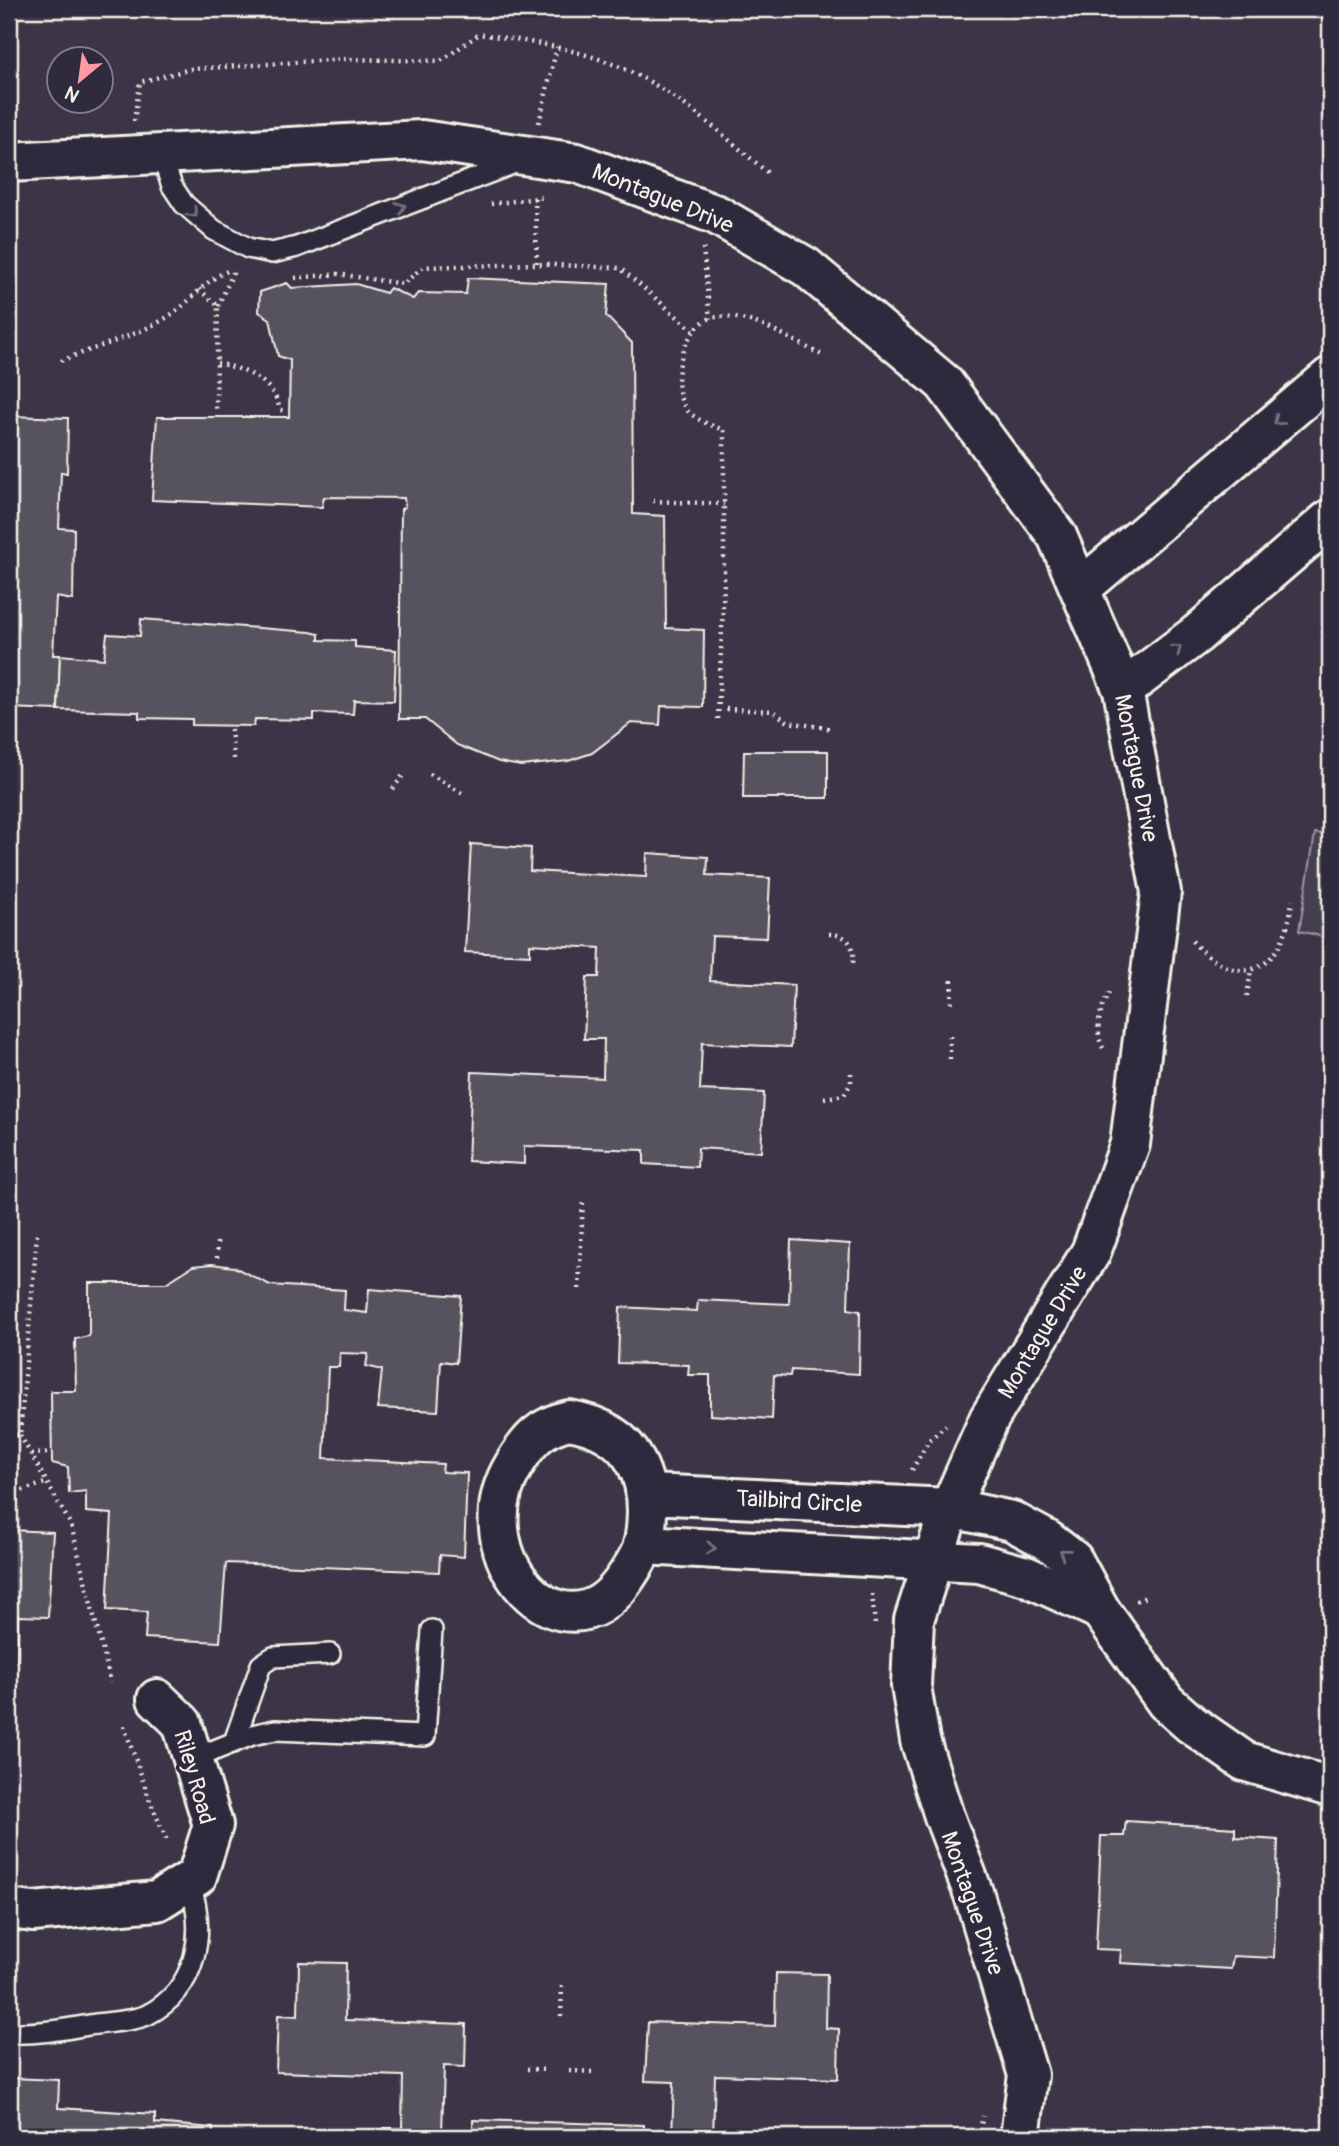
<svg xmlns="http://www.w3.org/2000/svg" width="1339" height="2146" font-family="Pangolin,sans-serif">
<rect width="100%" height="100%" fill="#2f2a3d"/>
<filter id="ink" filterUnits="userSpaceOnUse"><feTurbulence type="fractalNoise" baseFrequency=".0143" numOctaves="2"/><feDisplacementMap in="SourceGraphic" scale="14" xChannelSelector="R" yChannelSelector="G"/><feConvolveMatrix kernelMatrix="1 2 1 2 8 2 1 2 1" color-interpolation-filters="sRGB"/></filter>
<g filter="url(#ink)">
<path fill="#3b3647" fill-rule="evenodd" d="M9,9h1321v2128h-1321zM60,60h42v42h-42z"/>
<polygon fill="#454050" stroke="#9c989c" stroke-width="2" points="1315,833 1330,835 1330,938 1299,931"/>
<g fill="#56525f" stroke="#f4f1e8" stroke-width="2">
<polygon points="468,278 609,284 606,316 632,343 633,514 665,516 666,628 704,630 703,707 661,706 660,725 631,723 592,753 568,761 521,766 499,762 457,745 425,719 399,719 401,509 405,507 404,498 324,497 322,507 152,500 157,417 289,417 290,360 278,356 270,319 259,312 260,292 287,283 292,288 356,284 386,293 390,288 413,299 418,293 466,294"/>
<polygon points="9,416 68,418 67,473 61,472 59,528 74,529 73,600 56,597 53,655 60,655 58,710 9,708"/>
<polygon points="141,619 310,632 319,634 319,640 355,641 355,647 396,650 394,701 354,700 353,714 314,713 314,720 255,719 254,726 192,725 192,719 139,718 139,712 58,710 60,655 104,659 107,634 140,636"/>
<polygon points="744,751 828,751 828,798 743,798"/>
<polygon points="471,844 531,848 530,871 646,877 647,853 708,857 707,875 770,878 767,938 712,936 710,981 794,985 791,1047 702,1043 700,1090 764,1093 761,1152 698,1148 697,1167 644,1164 644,1150 524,1146 524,1164 468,1161 472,1072 603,1078 604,1039 584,1039 587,977 599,977 600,948 530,944 530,955 465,952"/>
<polygon points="791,1240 850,1244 848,1309 860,1311 859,1374 791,1370 790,1376 774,1375 772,1419 710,1415 710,1375 688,1375 689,1365 618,1363 620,1307 697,1311 698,1300 789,1304"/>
<polygon points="212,1264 234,1267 270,1285 345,1290 344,1310 367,1313 369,1289 461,1296 456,1363 441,1361 438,1411 378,1408 382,1370 366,1366 368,1354 340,1353 339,1367 328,1367 324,1458 443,1464 442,1472 467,1473 464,1557 440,1555 439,1572 226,1563 220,1642 145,1638 147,1612 107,1610 112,1514 86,1512 86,1491 69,1493 68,1467 52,1463 51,1391 76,1391 75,1339 89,1336 89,1283 166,1283 193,1266"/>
<polygon points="9,1530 53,1532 48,1617 18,1616 17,1662 9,1661"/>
<polygon points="1126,1821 1235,1828 1235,1837 1278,1840 1274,1958 1233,1956 1231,1969 1120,1963 1121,1950 1096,1949 1101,1836 1124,1836"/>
<polygon points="299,1962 346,1963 345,2020 466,2024 465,2067 444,2066 442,2133 473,2134 473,2120 644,2125 644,2137 660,2137 384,2137 384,2128 402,2128 403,2076 276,2072 278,2015 298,2016"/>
<polygon points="776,1973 827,1974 826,2028 839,2029 838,2079 715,2075 713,2137 672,2137 674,2082 645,2081 648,2022 775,2026"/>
<polygon points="9,2078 59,2080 58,2108 155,2114 155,2123 213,2128 213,2137 9,2137"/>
</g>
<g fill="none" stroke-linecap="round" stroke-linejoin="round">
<defs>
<g id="service">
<polyline points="161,154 172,186 184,204 214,230 248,248 272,253 297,247 520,161"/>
<polyline points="234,1742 261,1665 273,1657 330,1654"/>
<polyline points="195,1758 252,1735 275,1730 425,1736 432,1630"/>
<path d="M9,2033c27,1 52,-3 80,-8 17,-3 42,-3 58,-10 51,-26 60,-84 42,-134"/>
</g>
<g id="minor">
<polyline points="9,162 422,140 577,163 717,215 806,267 944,383 1057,536 1123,690 1161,892 1130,1144 1091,1252 989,1419 950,1508 914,1620 911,1686 920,1740 944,1816 974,1895 1028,2075 1020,2137"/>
<polyline points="1080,589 1330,377"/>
<polyline points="1123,690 1197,634 1330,519"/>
<path d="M569,1420c67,11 86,60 75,123 -3,12 -13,27 -20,37 -60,88 -165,-25 -110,-115 14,-24 27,-39 55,-45z"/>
<polyline points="648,1494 950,1508 1012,1521 1047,1540 1073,1560 1100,1610 1166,1702 1191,1724 1244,1761 1330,1787"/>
<polyline points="643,1545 979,1563 1026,1576 1100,1610"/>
<polyline points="9,1909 33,1912 157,1901 197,1876 213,1825 182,1723 157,1699"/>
</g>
</defs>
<use href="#service" stroke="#f4f1e8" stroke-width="24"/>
<use href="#minor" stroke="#f4f1e8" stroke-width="44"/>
<g stroke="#f4f1e8" stroke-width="4.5" stroke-dasharray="2 5" stroke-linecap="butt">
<path d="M134,121l6,-39 51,-13 155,-10 95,2 38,-27c46,7 92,13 136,31 55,21 109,71 153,108"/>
<polyline points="539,123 557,47"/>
<polyline points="535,198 537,264"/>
<polyline points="491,204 545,197"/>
<polyline points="703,248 710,319"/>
<polyline points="295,278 338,274 403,284 423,267 537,264 620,268 694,331"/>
<polyline points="199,289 218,306 216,410"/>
<polyline points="218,306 234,271"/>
<path d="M61,361c34,-14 73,-24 105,-43 27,-16 34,-36 64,-48"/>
<path d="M217,363c27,6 56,16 63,47l7,1"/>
<polyline points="653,501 724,504"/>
<polyline points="726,709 773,711 788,722 833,729"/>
<path d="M718,719l6,-136v-153c-13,-5 -27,-9 -37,-20 -20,-23 -4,-90 30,-93 36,-3 74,23 105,38"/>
<polyline points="231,729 234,759"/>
<polyline points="430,774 465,795"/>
<polyline points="393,789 403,775"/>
<path d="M829,934c19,0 26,11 24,29"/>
<path d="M1192,941c51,56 94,26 100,-41"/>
<polyline points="1247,996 1251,970"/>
<polyline points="951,1003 952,978"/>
<polyline points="950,1036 950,1060"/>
<path d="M1103,1048c-9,-17 -3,-39 6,-55"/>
<polyline points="824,1098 844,1095 851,1083 851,1072"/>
<polyline points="217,1258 217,1239"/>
<polyline points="579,1289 583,1200"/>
<polyline points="9,1434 20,1435 37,1234"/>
<polyline points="20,1435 71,1525 111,1683"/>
<polyline points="31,1454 49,1453"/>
<polyline points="912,1470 929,1440 946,1425"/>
<polyline points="9,1495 48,1482"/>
<polyline points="872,1594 875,1624"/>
<polyline points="1136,1601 1148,1596"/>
<polyline points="124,1726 150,1801 168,1843"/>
<polyline points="561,2016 562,1984"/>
<polyline points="527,2069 548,2070"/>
<polyline points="569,2071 595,2072"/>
<polyline points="978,2137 983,2116"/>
</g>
<use href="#service" stroke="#2f2a3d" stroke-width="19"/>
<use href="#minor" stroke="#2f2a3d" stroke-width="38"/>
</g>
<defs><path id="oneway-chevron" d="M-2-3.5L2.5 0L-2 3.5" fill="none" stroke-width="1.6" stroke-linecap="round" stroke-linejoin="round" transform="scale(1.75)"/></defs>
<g stroke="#747079">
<use href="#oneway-chevron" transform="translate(401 207) rotate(-21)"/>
<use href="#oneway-chevron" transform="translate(193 213) rotate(45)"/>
<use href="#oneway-chevron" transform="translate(1278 421) rotate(140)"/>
<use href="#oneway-chevron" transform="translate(1177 649) rotate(-37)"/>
<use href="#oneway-chevron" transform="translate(711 1548) rotate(3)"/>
<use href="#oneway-chevron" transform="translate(1064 1553) rotate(-141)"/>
</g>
</g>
<g text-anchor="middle" stroke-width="7" stroke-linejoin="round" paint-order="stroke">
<g font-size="23" fill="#f4f1e8" stroke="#2f2a3d">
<text transform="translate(663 198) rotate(22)" y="8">Montague Drive</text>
<text transform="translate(1137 768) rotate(79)" y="8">Montague Drive</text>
<text transform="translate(1042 1332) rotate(-59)" y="8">Montague Drive</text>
<text transform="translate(799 1501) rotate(3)" y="8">Tailbird Circle</text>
<text transform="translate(195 1777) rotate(74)" y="8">Riley Road</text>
<text transform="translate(973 1903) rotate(71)" y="8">Montague Drive</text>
</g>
</g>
<rect width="1339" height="2146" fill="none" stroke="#2f2a3d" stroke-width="35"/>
<rect x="18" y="18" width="1304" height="2111" fill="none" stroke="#f4f1e8" stroke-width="2.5" filter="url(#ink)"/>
<g transform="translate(80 80) rotate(209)"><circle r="33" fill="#2f2a3d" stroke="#7e7a81" stroke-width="2"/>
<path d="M0-5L12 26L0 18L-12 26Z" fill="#ff9aa2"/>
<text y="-10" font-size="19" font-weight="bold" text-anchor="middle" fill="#f4f1e8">N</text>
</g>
</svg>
